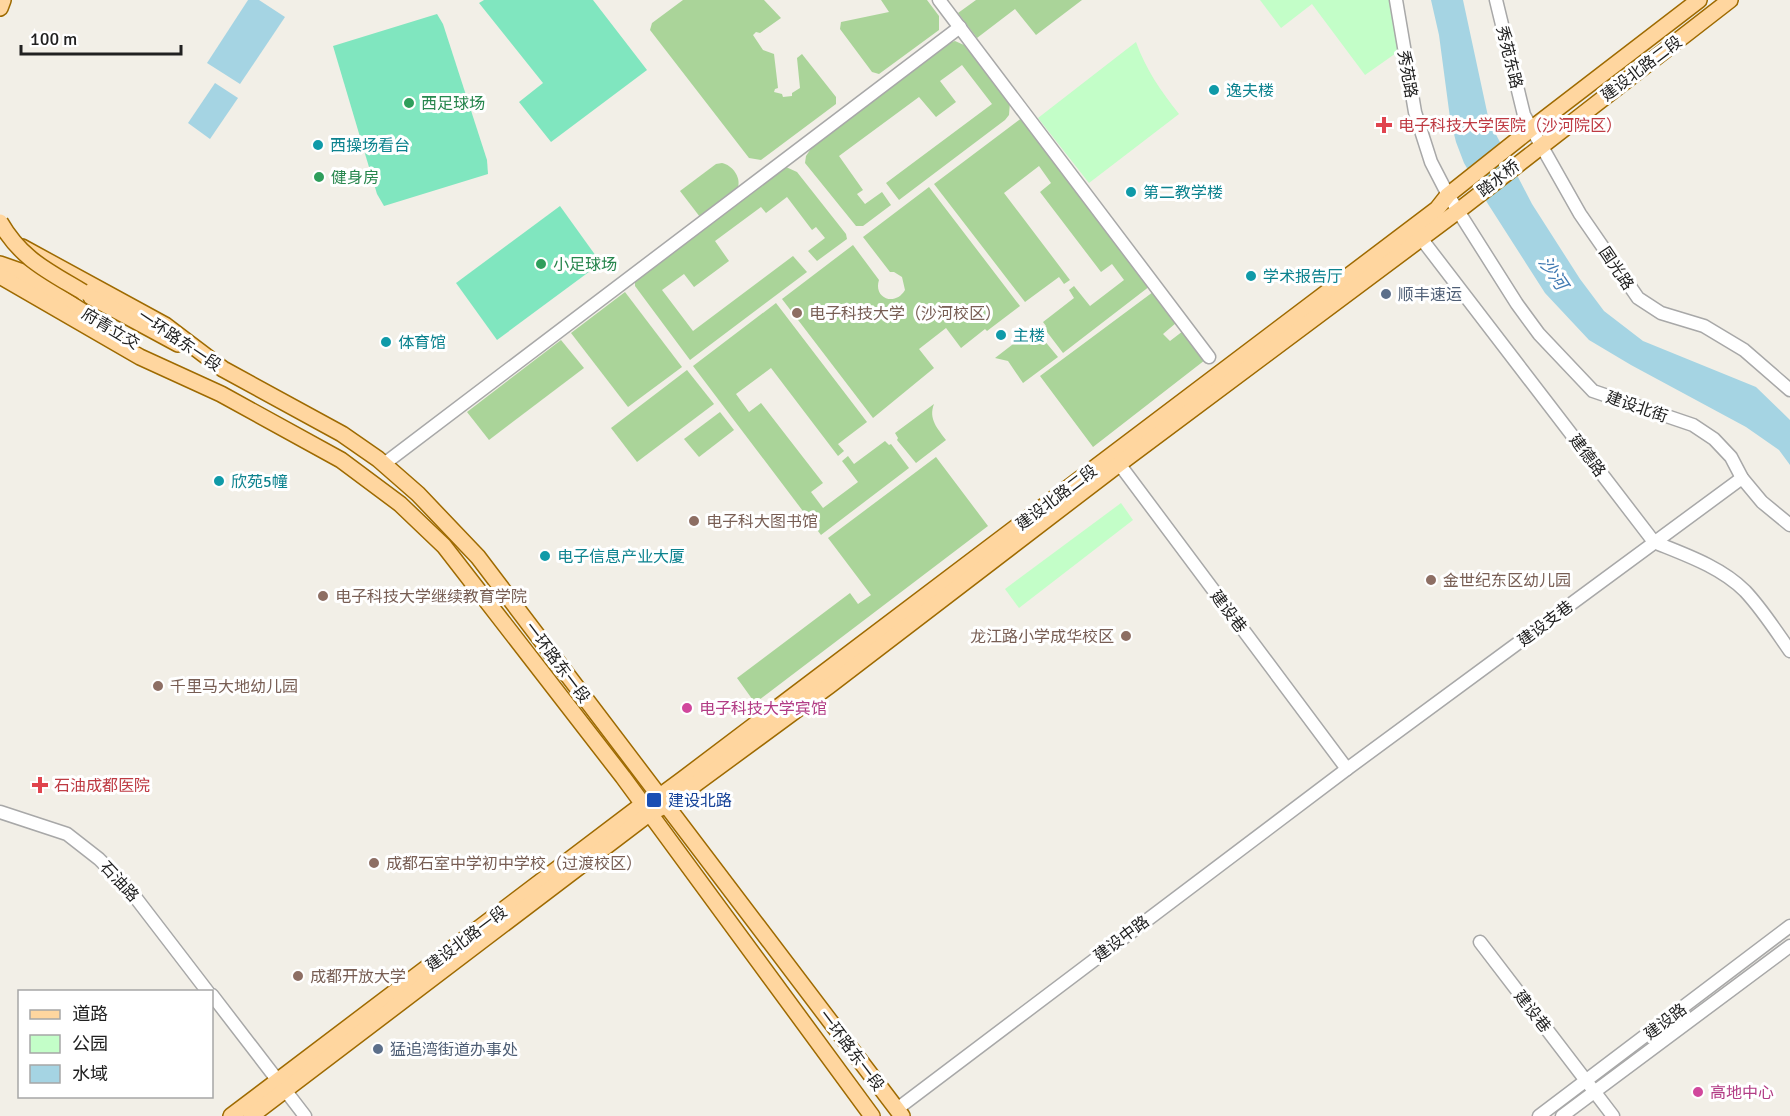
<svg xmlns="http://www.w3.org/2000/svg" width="1790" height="1116" font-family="Signika,'Noto Sans SC',sans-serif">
<rect width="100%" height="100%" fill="#f2efe7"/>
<g fill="#aad499">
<polygon points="683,0 764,0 781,18 760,33 756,32 753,35 763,50 774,54 778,88 775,89 774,92 782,94 783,97 792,96 792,93 800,88 797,58 802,54 836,97 836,104 761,160 749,158 650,30 652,23"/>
<polygon points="881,0 927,0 939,16 939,30 879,74 872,72 840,29 841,22 889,12"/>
<polygon points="976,0 1082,0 1036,35 1015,9 977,38 958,13"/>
<polygon points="955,41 964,45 1010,102 1009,115 1005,120 899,200 886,183 992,104 962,65 940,81 956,102 936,117 919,97 839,156 863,190 857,194 865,204 882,192 891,205 863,226 856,226 805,163 806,156 812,147 949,43"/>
<polygon points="1023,117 1150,286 1063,353 1044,328 1046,326 1043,322 1074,298 1069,290 1074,286 1090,306 1124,280 1112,264 1101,272 1040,192 1051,183 1039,166 1004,193 1070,280 1064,284 1059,277 1025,302 934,184"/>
<path d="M722,163c10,2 19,14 16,24l-38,30 -20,-26 36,-27z"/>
<polygon points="786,167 797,172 846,234 847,239 817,261 808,251 825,238 816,227 812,230 787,197 766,213 761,207 715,241 729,261 694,287 684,274 662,290 693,331 793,256 807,272 690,360 635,286 635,278"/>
<path d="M929,187l91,119 -33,25 -2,-2 -24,19 -15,-20 -27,21 15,19 -61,50 -91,-119 71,-54 26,35c-6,18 16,27 26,10l-3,-13 -8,-5h-4l-27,-35z"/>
<polygon points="625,292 682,367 628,407 571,333"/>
<polygon points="1153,292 1176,323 1163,334 1170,341 1183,331 1205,360 1093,447 1040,376"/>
<polygon points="776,303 867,422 838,444 844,451 838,456 771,368 736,394 749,412 761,403 823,483 811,492 823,508 858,482 842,461 848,456 854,464 885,441 889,445 891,444 909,468 821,535 693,366"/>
<polygon points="1034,328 1058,357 1023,383 1008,361 995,358"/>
<polygon points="561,340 584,368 489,440 467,412"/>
<polygon points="687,370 714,404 637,462 611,428"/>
<path d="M934,404c-6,15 4,25 12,36l-30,23 -19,-23 1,-2 -3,-5z"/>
<polygon points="720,412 734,430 699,457 684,439"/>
<polygon points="936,457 988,526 755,703 737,678 850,593 858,604 871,595 828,538"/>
</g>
<g fill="#c3fec8">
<polygon points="1260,0 1391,0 1399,51 1365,75 1312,4 1281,28"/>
<path d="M1136,42c10,28 25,49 43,72l-90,69 -51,-65z"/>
<polygon points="1121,503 1133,520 1019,608 1005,589"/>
</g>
<g fill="#80e6bf">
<polygon points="484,0 593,0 647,70 551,142 519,102 543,83 479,3"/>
<polygon points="437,14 443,24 487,160 488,174 384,206 377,194 333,46"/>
<polygon points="560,206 601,263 497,340 456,283"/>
</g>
<g fill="#a5d4e3">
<polygon points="248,0 259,0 285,17 240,84 207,63"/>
<polygon points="1431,0 1463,0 1489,121 1532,204 1580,279 1604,311 1643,341 1756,387 1790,420 1790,465 1779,450 1746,427 1631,365 1589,340 1545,293 1488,204 1464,163 1456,142 1450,118 1439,35"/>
<polygon points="215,83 238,98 210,139 188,123"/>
</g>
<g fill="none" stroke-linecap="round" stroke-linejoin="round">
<defs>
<g id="minor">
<polyline points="939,0 1209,357"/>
<polyline points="1396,0 1415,112 1431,162 1448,195 1517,304 1539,334 1593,391 1693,425 1714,439 1731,457 1742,478 1762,502 1790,525"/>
<polyline points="1496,0 1524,115 1580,214 1638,298 1661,313 1704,326 1744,350 1790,390"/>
<path d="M1417,233l237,309c32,13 67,25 91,49 17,18 31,40 45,60"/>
<polyline points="1114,457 1347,769"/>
<polyline points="384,464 960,27"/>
<polyline points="0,812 67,834 99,859 129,889 208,992"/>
<polyline points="1480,942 1613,1116"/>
<polyline points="212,995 305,1116"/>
<polyline points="897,1109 1347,769 1742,478"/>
<polyline points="1539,1116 1790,926"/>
<polyline points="1562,1116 1790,946"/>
</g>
<g id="major">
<polyline points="0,8 3,0"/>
<polyline points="22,247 165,325 223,369 342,434 378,459 418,494 478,557 902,1116"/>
<polyline points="0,264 20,271 85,313"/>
<polyline points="0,276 140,357 221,394 341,460 400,504 444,546 623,777 872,1116"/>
<polyline points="91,297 178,344"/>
<polyline points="231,1116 643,804 660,796 683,779 1437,209 1448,195 1531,129 1699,0"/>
<polyline points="251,1116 650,813 667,805 829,686 1119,464 1458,211 1730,0"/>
</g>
</defs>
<use href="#minor" stroke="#a8a8a8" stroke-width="15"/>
<use href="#major" stroke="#9e6a00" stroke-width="18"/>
<use href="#minor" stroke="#fff" stroke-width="12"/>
<use href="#major" stroke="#ffd69f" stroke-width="15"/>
<defs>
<path id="major-bridge" d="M0,222c21,37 48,49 83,70"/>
</defs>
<use href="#major-bridge" stroke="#9e6a00" stroke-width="18" stroke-linecap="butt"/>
<use href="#major-bridge" stroke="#ffd69f" stroke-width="15"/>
</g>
<g fill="#0f9aa8" stroke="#fff" stroke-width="2">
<circle cx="1214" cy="90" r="6"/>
<circle cx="318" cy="145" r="6"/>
<circle cx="1131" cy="192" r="6"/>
<circle cx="1251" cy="276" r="6"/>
<circle cx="1001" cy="335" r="6"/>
<circle cx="386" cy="342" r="6"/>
<circle cx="219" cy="481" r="6"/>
<circle cx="545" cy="556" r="6"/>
</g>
<g fill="#2e9e5b" stroke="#fff" stroke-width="2">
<circle cx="409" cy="103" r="6"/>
<circle cx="319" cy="177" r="6"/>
<circle cx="541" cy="264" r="6"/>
</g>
<g fill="#e0444e" stroke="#fff" stroke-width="2">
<path d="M1381 116h6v6h6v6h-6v6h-6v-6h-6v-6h6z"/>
<path d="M37 776h6v6h6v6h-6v6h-6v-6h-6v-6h6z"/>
</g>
<g fill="#5c6f8a" stroke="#fff" stroke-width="2">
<circle cx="1386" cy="294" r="6"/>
<circle cx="378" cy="1049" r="6"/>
</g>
<g fill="#8d6e63" stroke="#fff" stroke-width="2">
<circle cx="797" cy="313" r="6"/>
<circle cx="694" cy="521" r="6"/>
<circle cx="1431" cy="580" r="6"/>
<circle cx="323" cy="596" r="6"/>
<circle cx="1126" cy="636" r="6"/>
<circle cx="158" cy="686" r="6"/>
<circle cx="374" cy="863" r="6"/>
<circle cx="298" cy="976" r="6"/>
</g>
<g fill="#d1479c" stroke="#fff" stroke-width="2">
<circle cx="687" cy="708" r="6"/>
<circle cx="1698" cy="1092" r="6"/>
</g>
<rect fill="#1a4fb4" stroke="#fff" stroke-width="2" x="646" y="792" width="16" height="16" rx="3"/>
<g text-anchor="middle" stroke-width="6" stroke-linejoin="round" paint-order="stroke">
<g font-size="16" fill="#212121" stroke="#fff">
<text transform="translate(1510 57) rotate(76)" y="6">秀苑东路</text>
<text transform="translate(1641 68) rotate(-37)" y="6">建设北路二段</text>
<text transform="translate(1408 74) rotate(80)" y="6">秀苑路</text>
<text transform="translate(1498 178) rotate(-38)" y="6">踏水桥</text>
<text transform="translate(1617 268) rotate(56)" y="6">国光路</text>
<text transform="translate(111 328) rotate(31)" y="6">府青立交</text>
<text transform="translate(180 340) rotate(34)" y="6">一环路东一段</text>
<text transform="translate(1637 406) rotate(19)" y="6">建设北街</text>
<text transform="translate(1588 455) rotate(53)" y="6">建德路</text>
<text transform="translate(1056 497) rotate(-37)" y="6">建设北路二段</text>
<text transform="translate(1229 611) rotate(53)" y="6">建设巷</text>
<text transform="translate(1545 623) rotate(-37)" y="6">建设支巷</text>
<text transform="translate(558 662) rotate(53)" y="6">一环路东一段</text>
<text transform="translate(120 881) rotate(47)" y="6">石油路</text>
<text transform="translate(466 938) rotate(-37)" y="6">建设北路一段</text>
<text transform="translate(1121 938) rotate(-37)" y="6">建设中路</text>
<text transform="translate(1533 1011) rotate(52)" y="6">建设巷</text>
<text transform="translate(1665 1021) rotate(-37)" y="6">建设路</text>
<text transform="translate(852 1050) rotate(53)" y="6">一环路东一段</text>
</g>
<g font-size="16" fill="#0d838f" stroke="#fff" text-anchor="start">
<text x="1226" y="96">逸夫楼</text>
<text x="330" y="151">西操场看台</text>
<text x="1143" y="198">第二教学楼</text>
<text x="1263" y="282">学术报告厅</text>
<text x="1013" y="341">主楼</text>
<text x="398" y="348">体育馆</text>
<text x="231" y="487">欣苑5幢</text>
<text x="557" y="562">电子信息产业大厦</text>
</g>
<g font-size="16" fill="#27864d" stroke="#fff" text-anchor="start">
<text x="421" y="109">西足球场</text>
<text x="331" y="183">健身房</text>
<text x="553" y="270">小足球场</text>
</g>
<g font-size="16" fill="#be3a42" stroke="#fff" text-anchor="start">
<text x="1398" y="131">电子科技大学医院（沙河院区）</text>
<text x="54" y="791">石油成都医院</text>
</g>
<g font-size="16" fill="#4e5e75" stroke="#fff" text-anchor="start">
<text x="1398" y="300">顺丰速运</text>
<text x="390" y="1055">猛追湾街道办事处</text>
</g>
<g font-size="16" fill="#785e54" stroke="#fff" text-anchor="start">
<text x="809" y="319">电子科技大学（沙河校区）</text>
<text x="706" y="527">电子科大图书馆</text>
<text x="1443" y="586">金世纪东区幼儿园</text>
<text x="335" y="602">电子科技大学继续教育学院</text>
<text x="1114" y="642" text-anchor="end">龙江路小学成华校区</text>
<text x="170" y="692">千里马大地幼儿园</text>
<text x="386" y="869">成都石室中学初中学校（过渡校区）</text>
<text x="310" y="982">成都开放大学</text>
</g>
<g font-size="16" fill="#b23c85" stroke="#fff" text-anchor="start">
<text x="699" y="714">电子科技大学宾馆</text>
<text x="1710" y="1098">高地中心</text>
</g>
<g font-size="16" fill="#164399" stroke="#fff" text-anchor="start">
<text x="668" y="806">建设北路</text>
</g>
<g font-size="18" font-style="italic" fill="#417ab2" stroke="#fff">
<text transform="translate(1553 273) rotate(56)" y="6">沙河</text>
</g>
</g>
<rect x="18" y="990" width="195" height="108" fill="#ffffff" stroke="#a6a6a6" stroke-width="1.5"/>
<rect x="30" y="1010" width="30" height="9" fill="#ffd69f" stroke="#a6a6a6" stroke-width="1.5"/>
<text x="72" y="1020" font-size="18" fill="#212121">道路</text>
<rect x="30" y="1035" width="30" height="18" fill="#c3fec8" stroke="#a6a6a6" stroke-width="1.5"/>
<text x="72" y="1050" font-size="18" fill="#212121">公园</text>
<rect x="30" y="1065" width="30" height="18" fill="#a5d4e3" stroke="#a6a6a6" stroke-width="1.5"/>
<text x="72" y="1080" font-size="18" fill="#212121">水域</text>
<path d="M21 45v9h160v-9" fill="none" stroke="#212121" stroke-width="3"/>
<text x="30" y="45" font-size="18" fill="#212121" stroke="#ffffff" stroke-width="4.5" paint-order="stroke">100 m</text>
</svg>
